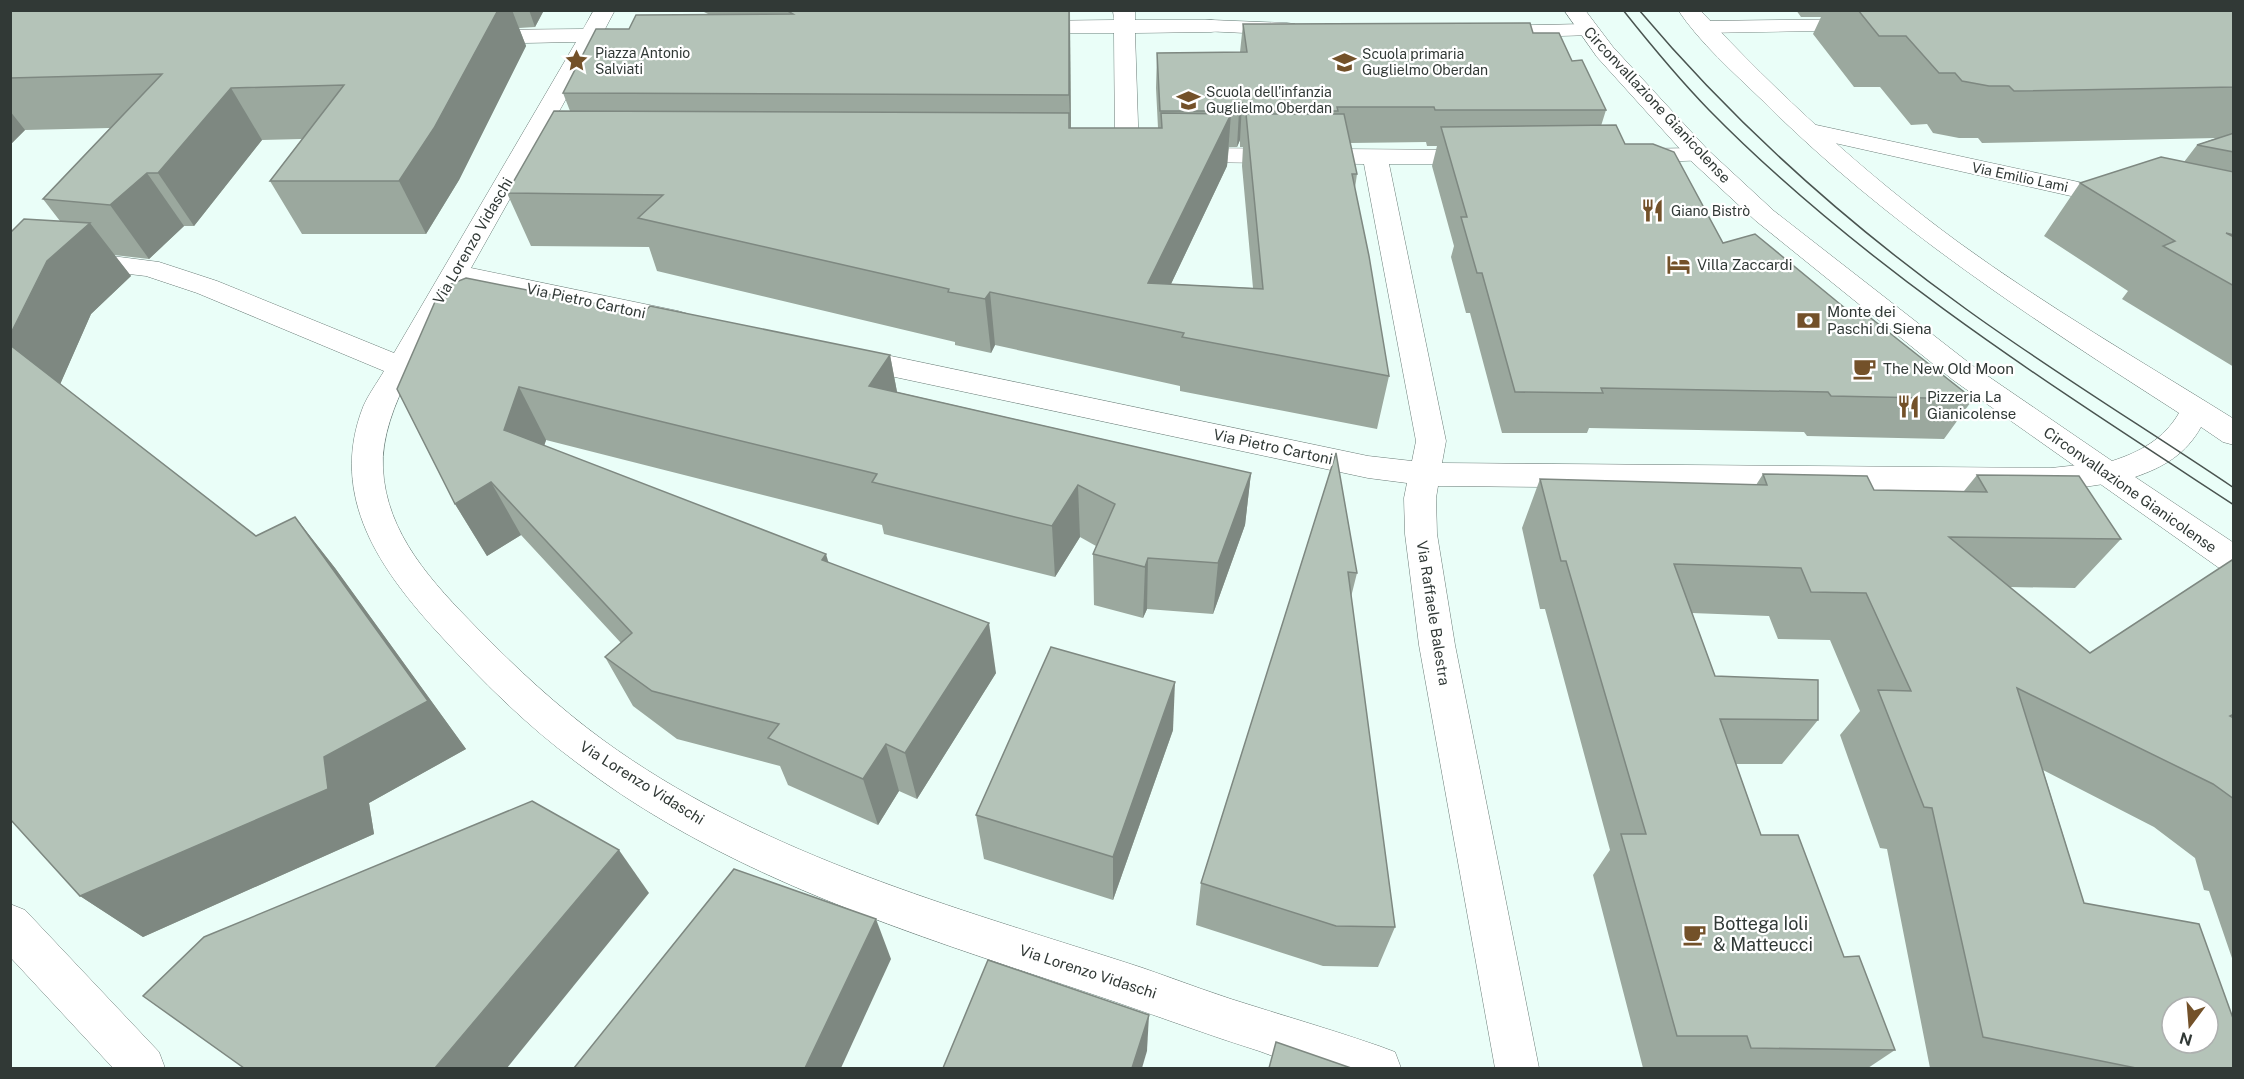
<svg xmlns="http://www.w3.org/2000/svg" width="2244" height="1079" font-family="'Public Sans',sans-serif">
<rect width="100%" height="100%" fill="#eafef8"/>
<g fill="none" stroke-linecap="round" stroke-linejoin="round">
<defs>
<g id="pedestrian">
<polygon points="1211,20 1287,23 1295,24 1298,29 1295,34 1287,35 1203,31 1200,26 1203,21"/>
<polygon points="1587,24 1595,25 1598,30 1595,35 1488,38 1480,37 1477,32 1480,27 1488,26"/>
</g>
<g id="minor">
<path d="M594,10h21l-10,19 12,1 3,5 -3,5 -19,2 -127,226 207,43 10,3 4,6 -4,6 -10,3 -216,-46c-29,52 -82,125 -79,185 3,66 50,115 94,160 39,40 81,79 126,112 151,110 333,162 509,218 40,12 79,28 119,41 50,16 99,30 148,47l16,6 6,16c-25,0 -66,4 -89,0 -18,-3 -36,-11 -53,-17 -48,-15 -96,-33 -143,-49 -186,-63 -382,-119 -540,-240 -50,-37 -94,-81 -136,-127 -59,-64 -112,-138 -77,-228 5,-12 14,-24 21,-36l-187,-78 -51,-17 -42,-5 -94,-3v-16l94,3 55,7 58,19 177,72 182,-311 -99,2 -8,-2 -3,-5 3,-5 8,-2 106,-1z"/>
<polygon points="1113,10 1135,10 1135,20 1211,20 1219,21 1222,26 1219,31 1211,32 1135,33 1139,154 1136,159 1127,161 1118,159 1115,154 1114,33 1026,33 1018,32 1015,27 1018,22 1026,21 1114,20"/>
<polygon points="1863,19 1871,20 1874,25 1871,30 1703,33 1695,32 1692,27 1695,22 1703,21"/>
<polygon points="1807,123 2120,191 2129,194 2133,199 2129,204 2120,207 1799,135 1795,130 1799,125"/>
<polygon points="1185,148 1478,150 1487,152 1490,157 1487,162 1478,164 1389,164 1446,441 1442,463 2051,468 2106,462 2117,466 2122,474 2117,482 2051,492 1438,486 1436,498 1437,534 1455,645 1539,1068 1495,1068 1419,645 1405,534 1404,498 1407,483 1368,478 848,367 838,364 834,357 838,350 848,347 1368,456 1412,461 1416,441 1364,164 1185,162 1176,160 1173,155 1176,150"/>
<polygon points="1699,148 1708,150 1711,155 1708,160 1632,163 1623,161 1620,156 1623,151 1632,149"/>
<polygon points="10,904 25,910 159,1052 165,1068 113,1068 10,957"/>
</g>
<path id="primary" d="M1564,10h21l28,37 95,103 66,61 199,155 139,95c28,-9 52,-22 67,-48 -148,-95 -292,-188 -417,-313 -29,-28 -62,-57 -84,-90h22c79,85 164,163 258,232 88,64 183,119 276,177v26l-11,-3 -22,-15c-15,27 -37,40 -66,50l99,66v31l-12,-4 -269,-190 -197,-159 -66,-61 -93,-103z"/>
</defs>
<use href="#pedestrian" stroke="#6b7d78" stroke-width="1"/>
<use href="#minor" stroke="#6b7d78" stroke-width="1"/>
<use href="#primary" stroke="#6b7d78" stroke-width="1"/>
<use href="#pedestrian" fill="#fff" fill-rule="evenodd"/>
<use href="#minor" fill="#fff" fill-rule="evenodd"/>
<use href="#primary" fill="#fff" fill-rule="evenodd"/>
<g stroke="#4a5450" stroke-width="1.5">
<path d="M1623,10c27,34 55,68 86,100 153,156 343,276 525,395"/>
<path d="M1639,10c96,114 206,212 327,299 87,63 179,119 268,179"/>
</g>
</g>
<g fill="#9ba89e" fill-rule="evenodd">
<polygon points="10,10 544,10 535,27 519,28 526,46 459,180 426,234 302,234 270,181 302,139 262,140 194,226 184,226 149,259 114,255 131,276 91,314 60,384 256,536 295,517 335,568 466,749 369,803 374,834 143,937 80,896 10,819 60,221 43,199 110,128 25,130 10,145"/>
<path d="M700,10h370l1,118h87l-2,-40 1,-35 83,-1 3,-28 290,9 39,28 34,49 -5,16 24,18 98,99 134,75 116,81 -29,40 -137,-3 -3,-4 -215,-4 -2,5h-85l-32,-120h-4l-15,-56 3,-11 -22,-80 5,-20h-10l-1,-4 -76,1 7,31 -2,14 34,188 -12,53 -197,-38v-5l-185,-41 -4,8 -36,-8v-3l-298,-71 -8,-24 -118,-1 -24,-53 63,-82 -7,-18 66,-64 79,-15zM1240,140v7h3l-1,19 11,122 -82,-4 56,-118 2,-19h8z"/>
<polygon points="1796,10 2234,10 2234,367 2122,299 2128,291 2044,236 2080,183 2184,162 2197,145 2216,138 1982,143 1978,138 1959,138 1933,133 1927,124 1911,125 1880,87 1854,87 1813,34 1821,17 1801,17"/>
<polygon points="644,313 890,355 897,392 1251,473 1245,525 1213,614 1147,609 1143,618 1094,605 1093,554 1096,546 1080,537 1055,577 884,534 882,525 546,440 544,446 828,563 996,673 917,799 899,791 878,825 788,785 780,766 677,739 633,706 605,657 621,643 521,535 487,556 455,504 397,389"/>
<polygon points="1336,453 1357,573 1351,597 1395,927 1378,967 1323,966 1196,925 1201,883"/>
<polygon points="1763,474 1874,490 1964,491 1977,475 2121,539 2075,588 2009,587 2090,653 2234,718 2234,964 2209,891 2204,890 2195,858 2154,827 2043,770 2084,903 2234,1068 1930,1068 1887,849 1880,848 1840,735 1860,711 1830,640 1778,639 1769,616 1692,613 1715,676 1818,720 1782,764 1736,764 1761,835 1844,957 1895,1050 1868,1068 1643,1068 1593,875 1610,850 1545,609 1540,609 1522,528 1540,479 1756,485"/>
<polygon points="1173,730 1113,900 984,859 976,815"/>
</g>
<g fill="#7e8881">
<polygon points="498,10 512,10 526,46 459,180 426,234 399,181"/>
<polygon points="529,10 544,10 535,27"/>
<polygon points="1069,10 1070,37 1071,147 1069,95"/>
<polygon points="231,88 262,140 194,226 158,173"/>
<polygon points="1242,104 1240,140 1237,147 1239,111"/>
<polygon points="10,111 25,130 10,145"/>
<polygon points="1231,114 1227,166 1151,326 1148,283"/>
<polygon points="147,173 184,226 149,259 110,205"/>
<polygon points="90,223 131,276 91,314 55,396 10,347 10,335 47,261"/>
<polygon points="990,292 995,345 991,353 985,299"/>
<polygon points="890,355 900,408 869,386"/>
<polygon points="519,387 546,440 532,483 504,430"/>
<polygon points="1251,473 1245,525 1213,614 1218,563"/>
<polygon points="491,482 521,535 487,556 455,504"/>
<polygon points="1078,485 1080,537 1055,577 1052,526"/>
<polygon points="295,517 335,568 466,749 369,803 374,834 143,937 80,896 324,757"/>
<polygon points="826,554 841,605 822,560"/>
<polygon points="1148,558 1147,609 1143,618 1145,567"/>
<polygon points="989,623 996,673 917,799 905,753"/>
<polygon points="1175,682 1173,730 1113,900 1113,857"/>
<polygon points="886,744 899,791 878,825 863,779"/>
<polygon points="619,850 649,893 507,1068 435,1068"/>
<polygon points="876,919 891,959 841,1068 805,1068"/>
<polygon points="1149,1015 1147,1051 1142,1068 1132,1068"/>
</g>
<g fill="#b4c3b8" stroke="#7e8881" stroke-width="1.5" fill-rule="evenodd">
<polygon points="10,10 498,10 434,128 399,181 270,181 344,85 231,88 158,173 147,173 110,205 43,199 162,74 10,78"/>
<polygon points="786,10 1069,10 1069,95 563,93 596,29 629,29 636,15 793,14"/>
<polygon points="1858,10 2234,10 2234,87 2014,91 2009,86 1989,86 1962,81 1955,73 1939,73 1906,36 1879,36"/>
<polygon points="1530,23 1533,33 1559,33 1572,61 1582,60 1606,110 1435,110 1434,107 1337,107 1338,111 1243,111 1242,104 1239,111 1160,111 1157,53 1247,52 1243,24"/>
<polygon points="554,111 1069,113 1069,128 1162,128 1161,113 1231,114 1148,283 1263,289 1246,114 1344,114 1357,174 1352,174 1369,256 1389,376 1182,337 1184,333 990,292 985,299 948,292 949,289 638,218 663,195 507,193"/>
<polygon points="1616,125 1625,144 1653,144 1674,152 1723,243 1755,234 1857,318 1867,315 1973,399 1831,396 1828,392 1601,388 1603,393 1515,392 1482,273 1477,273 1461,217 1467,217 1441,127"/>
<polygon points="2234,133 2234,152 2197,145"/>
<polygon points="2161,157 2234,172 2234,235 2226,233 2234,237 2234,286 2163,246 2175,241 2080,183"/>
<polygon points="24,219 90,223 47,261 10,335 10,233"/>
<polygon points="466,278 644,313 650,306 890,355 869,386 1251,473 1218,563 1148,558 1145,567 1093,554 1115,504 1078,485 1052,526 872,482 877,474 519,387 504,430 826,554 822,560 989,623 905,753 886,744 863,779 768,738 779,724 652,691 605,657 632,633 491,482 455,504 397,389 441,288"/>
<polygon points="10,345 256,536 295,517 428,701 324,757 328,789 80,896 10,819"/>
<polygon points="1336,453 1357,573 1348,572 1395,927 1336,926 1201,883"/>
<path d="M1763,474l104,2 7,14 113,2 -10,-17 102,1 42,63 -172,-2 141,116 142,-93 2,2v152l-4,2 4,2v81l-21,-15 -196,-96 67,215 115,21 35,97v47h-98l-153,-31 -51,-229 -8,-1 -46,-117 33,1 -45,-98 -55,-1 -10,-24 -127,-4 41,112 103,4v40l-98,-1 41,116h37l46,122 15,-1 36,94 -144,-2 -4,-12h-70l-56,-202h25l-80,-273h-5l-21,-82 227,6zM2172,1007h36v36h-36z"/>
<polygon points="1051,647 1175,682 1113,857 976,815"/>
<polygon points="532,801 619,850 435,1068 244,1068 143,996 204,937"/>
<polygon points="734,869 876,919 805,1068 574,1068"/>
<polygon points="988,960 1149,1015 1132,1068 943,1068"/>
<polygon points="1276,1042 1351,1068 1269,1068"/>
</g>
<defs>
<symbol id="sight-bare" viewBox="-9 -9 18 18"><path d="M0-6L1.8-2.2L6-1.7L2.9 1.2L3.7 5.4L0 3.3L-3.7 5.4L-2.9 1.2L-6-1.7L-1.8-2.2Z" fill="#735129" stroke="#fff" stroke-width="2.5" paint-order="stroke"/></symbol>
<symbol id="school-bare" viewBox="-9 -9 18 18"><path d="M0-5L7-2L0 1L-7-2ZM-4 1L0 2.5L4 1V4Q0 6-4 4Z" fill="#735129" stroke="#fff" stroke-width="2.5" paint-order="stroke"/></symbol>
<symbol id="restaurant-bare" viewBox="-9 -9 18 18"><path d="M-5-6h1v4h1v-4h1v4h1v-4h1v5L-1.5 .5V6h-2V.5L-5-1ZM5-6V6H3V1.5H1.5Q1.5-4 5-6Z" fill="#735129" stroke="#fff" stroke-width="2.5" paint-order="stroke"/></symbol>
<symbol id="hotel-bare" viewBox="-9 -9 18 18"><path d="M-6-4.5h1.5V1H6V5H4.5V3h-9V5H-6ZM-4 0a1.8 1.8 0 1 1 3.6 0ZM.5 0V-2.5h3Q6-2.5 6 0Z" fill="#735129" stroke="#fff" stroke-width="2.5" paint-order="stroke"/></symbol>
<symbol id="bank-bare" viewBox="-9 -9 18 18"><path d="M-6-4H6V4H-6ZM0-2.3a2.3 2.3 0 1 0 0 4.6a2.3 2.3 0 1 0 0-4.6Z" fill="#735129" stroke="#fff" stroke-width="2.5" paint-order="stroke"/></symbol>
<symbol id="cafe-bare" viewBox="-9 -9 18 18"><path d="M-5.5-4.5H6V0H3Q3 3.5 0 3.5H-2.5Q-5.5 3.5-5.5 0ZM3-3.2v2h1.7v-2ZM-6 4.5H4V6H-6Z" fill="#735129" stroke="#fff" stroke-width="2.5" paint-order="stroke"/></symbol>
</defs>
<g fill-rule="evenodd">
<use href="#sight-bare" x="560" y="44" width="33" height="33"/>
<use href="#school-bare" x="1328" y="46" width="33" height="33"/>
<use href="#school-bare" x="1172" y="84" width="33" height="33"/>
<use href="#restaurant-bare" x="1636" y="194" width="33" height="33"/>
<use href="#hotel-bare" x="1662" y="248" width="33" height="33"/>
<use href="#bank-bare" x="1792" y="304" width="33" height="33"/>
<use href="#cafe-bare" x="1848" y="352" width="33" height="33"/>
<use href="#restaurant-bare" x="1892" y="390" width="33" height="33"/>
<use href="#cafe-bare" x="1678" y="918" width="33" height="33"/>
</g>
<g text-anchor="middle" stroke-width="4.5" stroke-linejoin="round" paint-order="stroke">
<g font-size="14" fill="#313936" stroke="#fff" text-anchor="start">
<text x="595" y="58">Piazza Antonio<tspan x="595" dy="16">Salviati</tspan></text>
<text x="1362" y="59">Scuola primaria<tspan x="1362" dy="16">Guglielmo Oberdan</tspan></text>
<text x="1206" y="97">Scuola dell'infanzia<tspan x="1206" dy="16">Guglielmo Oberdan</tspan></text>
<text x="1671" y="216">Giano Bistrò</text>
</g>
<g font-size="14" fill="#313936" stroke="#fff">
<text transform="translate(2020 177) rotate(12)" y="5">Via Emilio Lami</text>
</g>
<g font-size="15" fill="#313936" stroke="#fff">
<text transform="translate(1657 105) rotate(47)" y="5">Circonvallazione Gianicolense</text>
<text transform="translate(473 241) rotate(-60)" y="5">Via Lorenzo Vidaschi</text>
<text transform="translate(586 301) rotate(12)" y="5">Via Pietro Cartoni</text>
<text transform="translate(1273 447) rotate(12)" y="5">Via Pietro Cartoni</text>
<text transform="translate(2130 490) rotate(35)" y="5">Circonvallazione Gianicolense</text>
<text transform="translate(1433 613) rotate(81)" y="5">Via Raffaele Balestra</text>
<text transform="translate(642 783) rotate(32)" y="5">Via Lorenzo Vidaschi</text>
<text transform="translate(1088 972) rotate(18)" y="5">Via Lorenzo Vidaschi</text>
</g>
<g font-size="15" fill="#313936" stroke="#fff" text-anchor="start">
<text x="1697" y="270">Villa Zaccardi</text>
<text x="1827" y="317">Monte dei<tspan x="1827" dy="17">Paschi di Siena</tspan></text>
<text x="1883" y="374">The New Old Moon</text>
<text x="1927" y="402">Pizzeria La<tspan x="1927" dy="17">Gianicolense</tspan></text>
</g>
<g font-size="18" fill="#313936" stroke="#fff" text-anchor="start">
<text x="1713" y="930">Bottega Ioli<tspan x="1713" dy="21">&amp; Matteucci</tspan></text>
</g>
</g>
<rect width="2244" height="1079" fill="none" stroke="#313936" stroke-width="24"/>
<g transform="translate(2190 1025) rotate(196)"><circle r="28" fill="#ffffff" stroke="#adb0af" stroke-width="1.5"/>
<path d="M0-4.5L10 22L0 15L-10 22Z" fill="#735129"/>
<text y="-9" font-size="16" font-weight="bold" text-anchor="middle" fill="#313936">N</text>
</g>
</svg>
